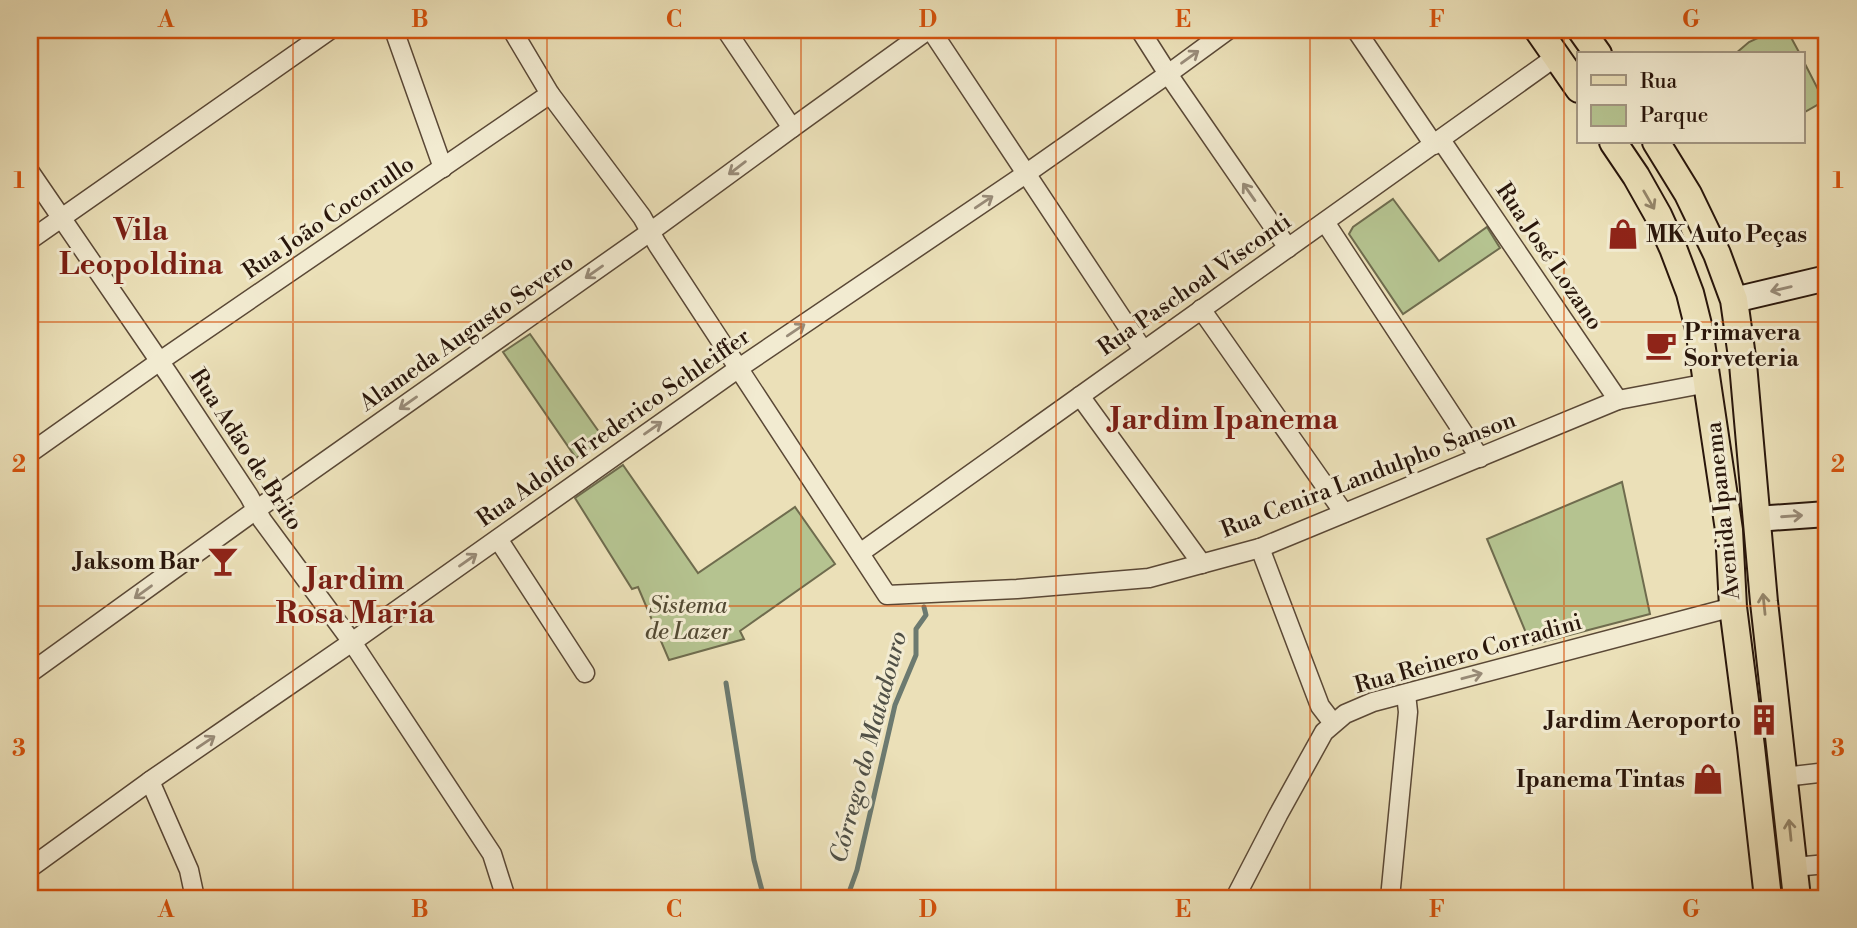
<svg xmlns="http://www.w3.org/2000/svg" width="1857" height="928" font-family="'Libre Bodoni',serif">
<rect width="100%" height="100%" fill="#ebe0b8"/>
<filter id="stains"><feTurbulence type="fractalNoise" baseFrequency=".00286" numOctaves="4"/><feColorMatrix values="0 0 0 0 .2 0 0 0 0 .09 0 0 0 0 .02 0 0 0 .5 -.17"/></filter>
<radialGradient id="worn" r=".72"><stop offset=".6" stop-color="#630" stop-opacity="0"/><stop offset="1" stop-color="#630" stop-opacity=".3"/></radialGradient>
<g fill="#b5c390" stroke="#6f6c4e" stroke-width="2">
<polygon points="1775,30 1787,30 1800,54 1735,54 1749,42"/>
<polygon points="1803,60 1824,101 1803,113"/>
<polygon points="1393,199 1439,261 1487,227 1500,248 1403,314 1349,234 1353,227"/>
<polygon points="530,334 604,439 576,458 503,352"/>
<polygon points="623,465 698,573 795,507 835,564 740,631 744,639 669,660 638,587 632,589 575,498"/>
<polygon points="1622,482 1650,614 1531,645 1487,539"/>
</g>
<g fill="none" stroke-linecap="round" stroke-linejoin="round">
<g stroke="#6c7a70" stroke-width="5">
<polyline points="726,683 754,860 764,898"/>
<polyline points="847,898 857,870 895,705 916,655 916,629 926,615 924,607"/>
</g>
<defs>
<g id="minor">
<polyline points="394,30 443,168"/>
<polyline points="512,30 550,94 642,217 657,244 887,595 1017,589 1149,578 1260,548 1618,400 1708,383"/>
<polyline points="726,30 792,128"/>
<polyline points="931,30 1143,350"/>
<polyline points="1140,30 1168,74 1288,248"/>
<polyline points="1356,30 1434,145"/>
<polyline points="1441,140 1618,400"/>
<polyline points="30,172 169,375 249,496 262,520 352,642 492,854 506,898"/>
<polyline points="1325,222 1480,458"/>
<polyline points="30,240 330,30"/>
<polyline points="1201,309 1344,513"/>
<polyline points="1080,396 1202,564"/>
<polyline points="30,453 160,361 550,94"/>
<polyline points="498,539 585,673"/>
<polyline points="1260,548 1320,706 1333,723"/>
<polyline points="860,553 1557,56"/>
<polyline points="30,673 256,510 650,232 792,128 928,30"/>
<polyline points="1784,777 1827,772"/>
<polyline points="150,781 189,870 195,898"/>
<polyline points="1794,867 1827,864"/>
<polyline points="30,868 150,781 352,642 739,368 1027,173 1168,74 1228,30"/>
<polyline points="1235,898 1278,815 1324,732 1345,714 1373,702 1733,607"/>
<polyline points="1390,898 1408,712 1406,694"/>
</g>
<g id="secondary">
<polyline points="1734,300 1827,278"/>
<polyline points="1756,519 1827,514"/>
</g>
<g id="primary">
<polyline points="1538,30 1579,89"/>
<polyline points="1581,30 1598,54"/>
<polyline points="1613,142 1636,176 1658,215 1673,248 1690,293 1699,329 1729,530 1733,607 1751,747 1768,898"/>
<polyline points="1656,142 1688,194 1717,254 1734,300 1743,364 1764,602 1797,898"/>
</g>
</defs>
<use href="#minor" stroke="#5a4836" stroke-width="21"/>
<use href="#secondary" stroke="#29160b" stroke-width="28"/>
<use href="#primary" stroke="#29160b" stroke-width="30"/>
<use href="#minor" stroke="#f2ebd1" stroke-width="18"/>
<use href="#secondary" stroke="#f2ebd1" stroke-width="24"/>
<use href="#primary" stroke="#ebe0b8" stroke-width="26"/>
</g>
<defs><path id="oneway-shaft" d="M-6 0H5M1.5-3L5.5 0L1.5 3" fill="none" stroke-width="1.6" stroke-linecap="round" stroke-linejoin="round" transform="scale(1.75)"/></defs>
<g stroke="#988b78">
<use href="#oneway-shaft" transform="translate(1190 57) rotate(-36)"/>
<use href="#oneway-shaft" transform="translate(737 168) rotate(143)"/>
<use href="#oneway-shaft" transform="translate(1249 192) rotate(-125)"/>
<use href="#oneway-shaft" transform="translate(984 202) rotate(-34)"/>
<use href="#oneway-shaft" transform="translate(594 272) rotate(145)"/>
<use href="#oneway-shaft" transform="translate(1781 289) rotate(167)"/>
<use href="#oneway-shaft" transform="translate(796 330) rotate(-34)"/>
<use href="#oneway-shaft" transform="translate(408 403) rotate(145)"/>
<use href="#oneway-shaft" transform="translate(653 428) rotate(-35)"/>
<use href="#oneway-shaft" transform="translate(1792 516) rotate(-4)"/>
<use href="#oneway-shaft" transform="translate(468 560) rotate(-35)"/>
<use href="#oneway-shaft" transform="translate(143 592) rotate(144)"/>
<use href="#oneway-shaft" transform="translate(1472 676) rotate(-15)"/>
<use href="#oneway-shaft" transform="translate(206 742) rotate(-34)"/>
</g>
<g stroke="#94856a">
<use href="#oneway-shaft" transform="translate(1649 200) rotate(60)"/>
<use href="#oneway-shaft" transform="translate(1764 604) rotate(-96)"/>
<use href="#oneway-shaft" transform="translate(1790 830) rotate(-96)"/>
</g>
<path fill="none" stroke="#d5520c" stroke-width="2" stroke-opacity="0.55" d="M293,30v868M547,30v868M801,30v868M1056,30v868M1310,30v868M1564,30v868M30,322h1797M30,606h1797"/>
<defs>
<symbol id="shop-bare" viewBox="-9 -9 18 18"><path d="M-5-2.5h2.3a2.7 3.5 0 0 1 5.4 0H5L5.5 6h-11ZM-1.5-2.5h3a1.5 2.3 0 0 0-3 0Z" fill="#8f2418" stroke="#f2ebd1" stroke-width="2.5" paint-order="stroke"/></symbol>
<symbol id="cafe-bare" viewBox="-9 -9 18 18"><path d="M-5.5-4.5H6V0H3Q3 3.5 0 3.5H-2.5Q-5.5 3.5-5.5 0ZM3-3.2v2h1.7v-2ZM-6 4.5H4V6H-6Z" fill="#8f2418" stroke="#f2ebd1" stroke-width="2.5" paint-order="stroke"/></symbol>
<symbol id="bar-bare" viewBox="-9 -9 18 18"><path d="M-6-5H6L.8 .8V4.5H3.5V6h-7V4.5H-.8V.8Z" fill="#8f2418" stroke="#f2ebd1" stroke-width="2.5" paint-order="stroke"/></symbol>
<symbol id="building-bare" viewBox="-9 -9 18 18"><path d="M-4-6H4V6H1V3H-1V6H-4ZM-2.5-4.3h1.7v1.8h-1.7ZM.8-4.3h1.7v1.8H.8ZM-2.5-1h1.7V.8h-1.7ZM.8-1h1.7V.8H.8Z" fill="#8f2418" stroke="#f2ebd1" stroke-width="2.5" paint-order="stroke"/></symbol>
</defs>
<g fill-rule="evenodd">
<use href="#shop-bare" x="1601" y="212" width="44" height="44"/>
<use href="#cafe-bare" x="1639" y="323" width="44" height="44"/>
<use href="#bar-bare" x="201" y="539" width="44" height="44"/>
<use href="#building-bare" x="1742" y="698" width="44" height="44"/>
<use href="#shop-bare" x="1686" y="757" width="44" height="44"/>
</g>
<g text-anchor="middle" stroke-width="6" stroke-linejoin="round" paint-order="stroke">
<g font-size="23" fill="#29160b" stroke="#f2ebd1">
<text transform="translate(328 217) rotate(-34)" y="8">Rua João Cocorullo</text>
<text transform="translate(1550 256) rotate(56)" y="8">Rua José Lozano</text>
<text transform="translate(1194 284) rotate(-35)" y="8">Rua Paschoal Visconti</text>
<text transform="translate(466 332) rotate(-35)" y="8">Alameda Augusto Severo</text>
<text transform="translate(613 427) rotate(-35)" y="8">Rua Adolfo Frederico Schleiffer</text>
<text transform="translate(247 449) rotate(57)" y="8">Rua Adão de Brito</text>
<text transform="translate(1368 474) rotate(-21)" y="8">Rua Cenira Landulpho Sanson</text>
<text transform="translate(1722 511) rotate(-96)" y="8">Avenida Ipanema</text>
<text transform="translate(1468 653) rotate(-16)" y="8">Rua Reinero Corradini</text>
</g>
<g font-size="23" font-weight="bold" fill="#29160b" stroke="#f2ebd1" text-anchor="end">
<text x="1646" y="242" text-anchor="start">MK Auto Peças</text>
<text x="1684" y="340" text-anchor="start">Primavera<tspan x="1684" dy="26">Sorveteria</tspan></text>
<text x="200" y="569">Jaksom Bar</text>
<text x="1741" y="728">Jardim Aeroporto</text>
<text x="1685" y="787">Ipanema Tintas</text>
</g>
<g font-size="23" font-style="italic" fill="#534a33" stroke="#f2ebd1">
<text x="688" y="613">Sistema<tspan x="688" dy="26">de Lazer</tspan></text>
</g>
<g font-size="24" font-style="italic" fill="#505046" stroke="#f2ebd1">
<text transform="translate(868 747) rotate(-75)" y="8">Córrego do Matadouro</text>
</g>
<g font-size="30" font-weight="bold" fill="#7a1f14" stroke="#f2ebd1">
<text x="141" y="240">Vila<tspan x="141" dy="34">Leopoldina</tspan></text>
<text x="1224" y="429">Jardim Ipanema</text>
<text x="355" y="589">Jardim<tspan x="355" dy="34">Rosa Maria</tspan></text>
</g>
</g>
<rect width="1857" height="928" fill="none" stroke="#ebe0b8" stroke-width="77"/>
<rect x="1577" y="52" width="228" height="91" fill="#f2ebd1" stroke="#a29682" stroke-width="2"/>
<rect x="1591" y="75" width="35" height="10" fill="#ebe0b8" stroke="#a29682" stroke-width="2"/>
<text x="1640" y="88" font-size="21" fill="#29160b">Rua</text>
<rect x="1591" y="105" width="35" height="21" fill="#b5c390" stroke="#a29682" stroke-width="2"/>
<text x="1640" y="122" font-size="21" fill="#29160b">Parque</text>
<rect x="38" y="38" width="1780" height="852" fill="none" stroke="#d5520c" stroke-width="2.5"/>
<g font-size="23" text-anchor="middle" font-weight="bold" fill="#d5520c">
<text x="166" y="27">A</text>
<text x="420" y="27">B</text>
<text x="674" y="27">C</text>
<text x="928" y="27">D</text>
<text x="1183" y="27">E</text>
<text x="1437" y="27">F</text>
<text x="1691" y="27">G</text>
<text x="19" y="188">1</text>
<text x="1838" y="188">1</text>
<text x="19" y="472">2</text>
<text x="1838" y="472">2</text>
<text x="19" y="756">3</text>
<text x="1838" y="756">3</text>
<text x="166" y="917">A</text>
<text x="420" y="917">B</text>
<text x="674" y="917">C</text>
<text x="928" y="917">D</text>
<text x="1183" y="917">E</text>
<text x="1437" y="917">F</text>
<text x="1691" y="917">G</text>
</g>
<rect width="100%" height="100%" filter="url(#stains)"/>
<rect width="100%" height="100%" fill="url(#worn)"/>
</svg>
